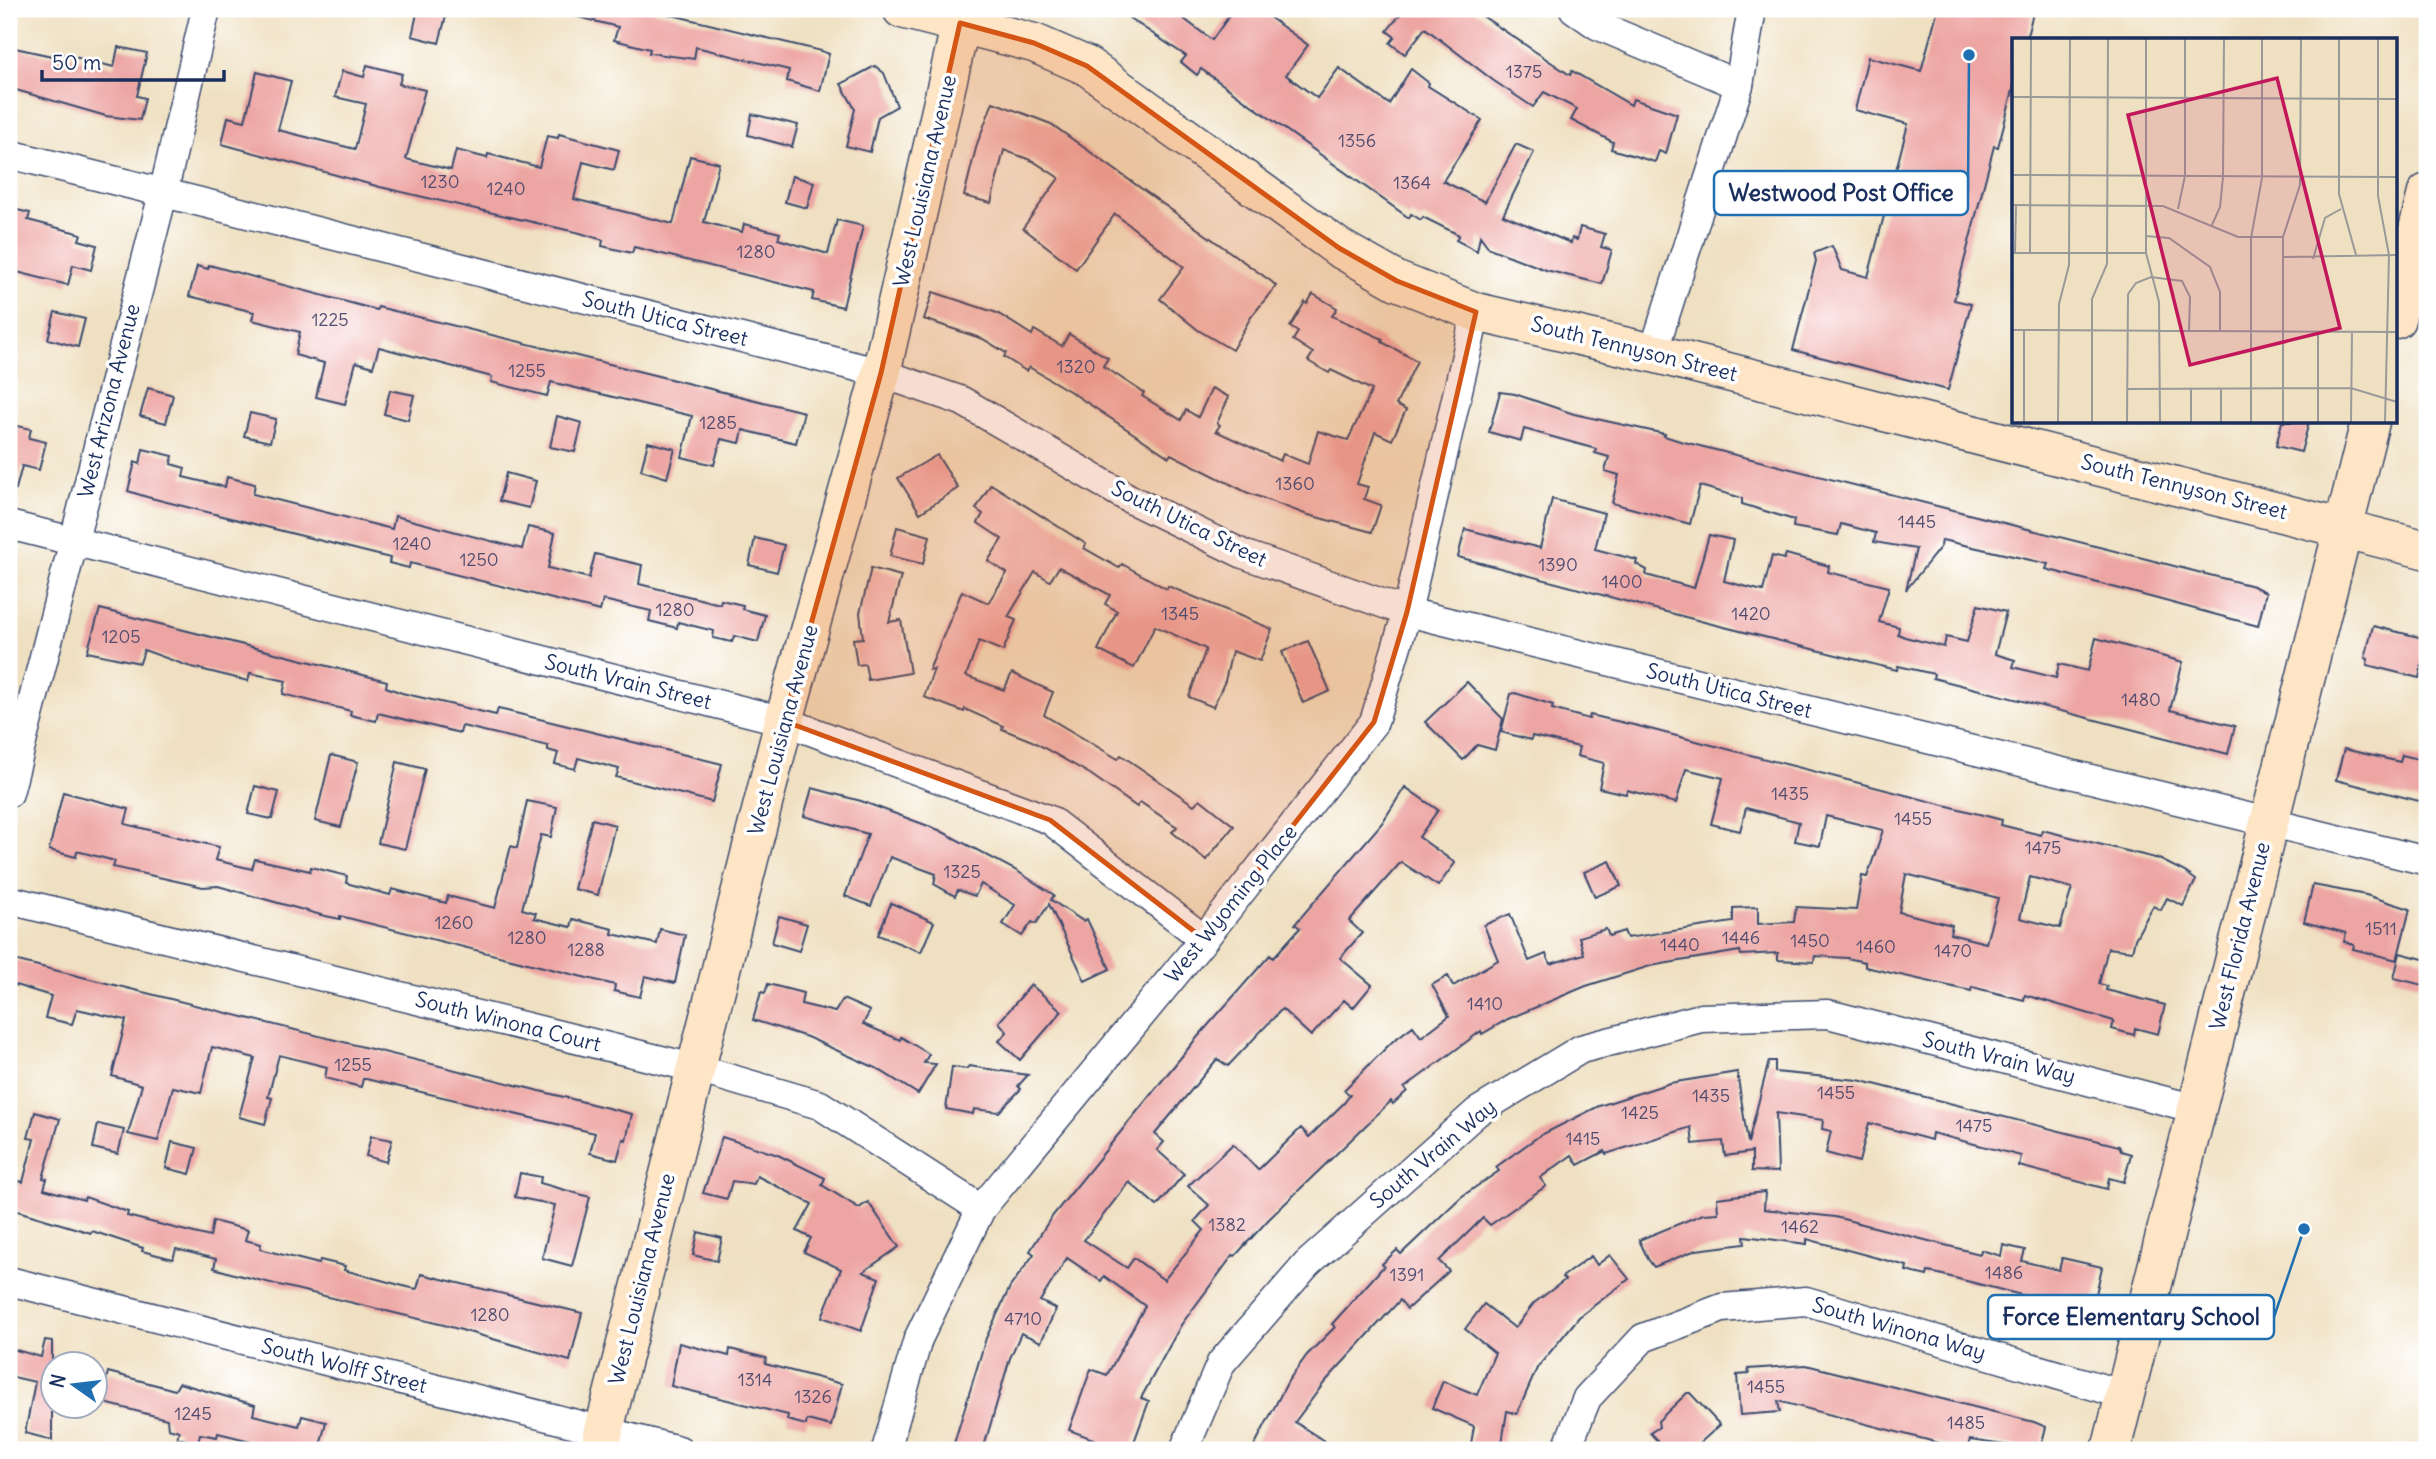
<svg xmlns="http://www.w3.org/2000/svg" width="2436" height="1459" font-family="Delius,sans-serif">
<rect width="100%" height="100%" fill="#fff"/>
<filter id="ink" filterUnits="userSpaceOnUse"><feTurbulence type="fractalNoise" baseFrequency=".0143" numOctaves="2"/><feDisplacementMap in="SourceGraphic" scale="14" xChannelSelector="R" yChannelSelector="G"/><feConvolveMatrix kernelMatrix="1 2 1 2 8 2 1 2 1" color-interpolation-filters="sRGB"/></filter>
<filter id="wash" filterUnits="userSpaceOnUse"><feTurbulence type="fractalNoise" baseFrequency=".00686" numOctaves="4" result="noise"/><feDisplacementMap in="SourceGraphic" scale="28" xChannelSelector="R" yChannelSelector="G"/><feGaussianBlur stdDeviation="1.57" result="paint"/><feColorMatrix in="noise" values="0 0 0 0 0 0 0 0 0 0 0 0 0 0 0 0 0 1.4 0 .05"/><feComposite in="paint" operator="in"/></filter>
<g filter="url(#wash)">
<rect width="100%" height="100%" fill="#efe0c1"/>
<g id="blocks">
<g fill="#eda5a3" fill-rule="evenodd">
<polygon points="418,9 446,16 439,43 412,36"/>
<polygon points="575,9 647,9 821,51 829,54 820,91 787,81 789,70 696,47 694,59 649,53 650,49 614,40 618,27 574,16"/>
<polygon points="1116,9 1171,9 1212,40 1234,9 1258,9 1308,45 1286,75 1317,98 1339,68 1389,104 1411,69 1429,83 1428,86 1482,120 1443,181 1485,202 1516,144 1534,152 1503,215 1571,243 1572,238 1577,240 1580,227 1605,234 1601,247 1612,250 1602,284 1546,270 1489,248 1480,236 1477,251 1456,240 1459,235 1423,217 1421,220 1411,214 1409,218 1201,69 1197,75 1181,62 1186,56"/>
<polygon points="1400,9 1472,9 1570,75 1572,71 1631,105 1633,99 1677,114 1666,154 1659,151 1655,162 1611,149 1613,142 1571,120 1577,109 1544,92 1533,107 1494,81 1425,28 1405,54 1390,43 1395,37 1387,31 1403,11"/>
<polygon points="1938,9 2028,9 2028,12 2033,13 2026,40 2014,40 2014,86 1998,147 1994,146 1954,300 1971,304 1948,390 1793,350 1816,261 1814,253 1832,246 1842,270 1868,277 1908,124 1855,110 1868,57 1921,71"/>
<polygon points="118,47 147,53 137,96 145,98 140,120 106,116 9,88 9,60 12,61 15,48 52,56 54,52 114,67"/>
<polygon points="367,65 402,74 399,84 425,90 406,159 451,170 456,150 487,158 488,154 539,167 547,136 558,138 559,134 619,150 614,170 583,162 574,199 673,224 690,156 719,163 704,222 742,232 744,224 780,233 778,239 828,254 837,220 863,226 843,307 812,300 814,292 634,247 632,253 602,246 603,240 580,233 380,187 222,144 228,117 245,121 257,72 291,81 278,130 355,149 366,104 335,97 342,71 364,77"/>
<polygon points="875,66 884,73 897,106 878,117 870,152 846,146 855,109 841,84"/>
<polygon points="993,102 1051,124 1272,282 1276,286 1251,317 1232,350 1198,330 1160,299 1184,267 1115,214 1076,269 1023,228 1059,178 1033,161 1004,150 991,203 964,196 977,144"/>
<polygon points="752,114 798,125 792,147 748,135"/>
<polygon points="792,176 814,182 807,208 785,202"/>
<polygon points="9,208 30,213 28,220 81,234 79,240 97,245 91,270 73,265 68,285 9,270"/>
<polygon points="209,265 377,310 378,307 804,412 796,443 743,430 740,443 721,439 714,465 682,457 692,416 551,382 547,396 491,382 492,377 379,347 373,367 356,362 345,404 316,397 324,363 295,355 300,332 252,320 254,312 189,296 197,266 208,269"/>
<polygon points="933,292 997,313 1032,335 1034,330 1062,346 1069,334 1108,358 1103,366 1144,393 1142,396 1181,420 1186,410 1198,417 1212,388 1229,397 1217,423 1220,425 1216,431 1280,461 1283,454 1308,464 1318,431 1348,440 1372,390 1331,370 1329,373 1308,361 1313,353 1293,340 1298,332 1290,327 1305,302 1307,304 1313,294 1337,308 1332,316 1383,339 1382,342 1417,361 1396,405 1406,410 1392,440 1375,432 1357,484 1368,487 1364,499 1381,505 1372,532 1305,514 1246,492 1171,454 1169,457 1071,392 1029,367 1026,371 1004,357 1006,353 983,339 924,319"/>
<polygon points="55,312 85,319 78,347 48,339"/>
<polygon points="148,388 173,395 166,423 140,416"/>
<polygon points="390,390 414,395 408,420 384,414"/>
<polygon points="1500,392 1515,394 1574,414 1665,434 1664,436 1680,441 2253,586 2266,592 2258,626 2046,569 2048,564 1942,540 1941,546 1906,590 1916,549 1874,542 1876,533 1841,524 1838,535 1793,527 1794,520 1742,504 1742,498 1700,486 1690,524 1612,503 1619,475 1605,471 1609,457 1595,453 1596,449 1524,429 1521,441 1489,432"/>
<polygon points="250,413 276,419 270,442 244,436"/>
<polygon points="557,416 582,423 575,452 550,447"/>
<polygon points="2282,422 2309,422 2301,452 2276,446"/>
<polygon points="13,425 31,429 29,438 46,442 39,470 22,466 16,489 9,489 9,433"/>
<polygon points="648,442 675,449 667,478 641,470"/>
<polygon points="143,449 173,456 171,464 185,468 183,477 225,487 227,477 255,484 253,494 392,529 395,516 522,549 528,527 555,533 548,568 589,578 595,554 642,565 639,584 720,604 721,600 743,605 742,609 765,615 758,642 734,636 732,642 713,638 714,631 678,622 677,628 649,621 651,611 603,600 600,611 410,563 409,568 389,563 390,558 147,497 128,491 135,462 140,464"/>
<polygon points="937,455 958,488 920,513 898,478"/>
<polygon points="506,473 536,481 529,508 499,501"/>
<polygon points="991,484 1086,544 1084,548 1119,568 1122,564 1167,589 1168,586 1272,629 1260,661 1232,651 1225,681 1213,707 1189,697 1206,649 1155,626 1134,668 1098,650 1117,611 1105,604 1110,595 1059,567 1050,581 1035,572 1008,617 1016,620 1003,651 979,641 966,676 1004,690 1012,673 1053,692 1044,715 1118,759 1121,755 1194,805 1200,799 1234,826 1206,860 1172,832 1177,827 1140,802 1137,807 1090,774 1032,741 1002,729 1003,726 965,709 964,712 924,697 934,669 929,670 962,591 988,603 1007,573 988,561 1002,539 978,523 983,514 976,509"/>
<polygon points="1552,499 1604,513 1595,549 1637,560 1636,564 1647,570 1646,575 1694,588 1709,535 1733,540 1724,581 1763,591 1772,556 1784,559 1786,554 1829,566 1828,572 1889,587 1879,622 1899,627 1898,634 1905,637 1944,647 1946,637 1967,642 1978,605 2006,612 1995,654 2015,660 2013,667 2056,678 2059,664 2088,671 2096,638 2183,662 2170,710 2235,726 2228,754 1933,678 1934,674 1898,666 1897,670 1708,623 1458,557 1465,529 1540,548"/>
<polygon points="897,527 930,536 923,564 890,556"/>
<polygon points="755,538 784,545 777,572 749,565"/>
<polygon points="871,568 901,576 889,622 901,620 910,673 868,680 865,664 857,665 853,639 863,638 860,613"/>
<polygon points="100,609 387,681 386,687 402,693 496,715 498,709 507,711 722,764 712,802 616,777 619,769 578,758 575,769 555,764 558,753 548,750 548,746 462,726 460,733 378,713 376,721 350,715 351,711 283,694 286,681 250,673 248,681 188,666 144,650 140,663 87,652"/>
<polygon points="2373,626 2427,639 2419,678 2367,665 2368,659 2365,658"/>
<polygon points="1308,641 1330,691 1303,703 1282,652"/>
<polygon points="1467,682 1503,719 1495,750 1477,745 1463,760 1425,722"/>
<path d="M1515,693l38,12 -1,4 37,10 1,-4 48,11 364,94 -1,5 40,10 1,-5 117,29 26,13 11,8 -13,26 -16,-8 -6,12 -8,-4 -18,33 -3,12 -24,-3 -9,36 8,2 -1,4 59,15 -7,29 -23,-6 -1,7 -22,-6 2,-8 -89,-26 -1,5 -52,-13 -1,4 -106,-24v-5l-18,-4 -32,-2 -1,6 -36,-2v-7l-37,2 -1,-4 -90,15 -64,20 -78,33 -26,15 -1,-3 -77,57 3,3 -14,13 -2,-3 -122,118 -34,37 -2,-1 -52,70 -40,73 8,3 -18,49h-38l3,-10 -27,-10 22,-61 16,6 38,-69 -41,-30 -3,5 -34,-23 -27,43 16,8 -15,33 -20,-9 -11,25 -27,92h-31l34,-112 24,-51 24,-33 -4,-3 20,-32 145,-179 75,-85 3,3 27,-30 -5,-4 87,-101 23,-36 33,23 -19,27 36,26 -17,23 -37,-24 -52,59 13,12 -22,25 32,27 -19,23 -9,-8 -33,36 -29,-27 -54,57 -11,-7 -62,75 9,8 -7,8 27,24 -27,32 -28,-24 -45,58 43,28 7,-10 30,22 40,-50 -9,-9 14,-16 -21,-19 45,-42 25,26 43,-42 8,9 35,-34 6,-8 -6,-5 49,-49 20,-15 8,11 28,-21 -17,-31 16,-9 5,10 45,-26 -14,-35 26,-11 19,47 17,-7 4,10 34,-10 -5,-17 27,-8 3,7 15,-5 3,7 106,-16v-14l25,-1v17l36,-2 2,-15 60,3 6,-34 5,1 16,-47 -57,-14 -6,30 -25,-5 4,-19 -53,-14 -6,23 -29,-7 12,-46 -37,-9 -10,34 -49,-13 -1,4 -27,-6 5,-25 -27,-7 2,-9 -47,-11 -1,4 -30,-8 10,-38zM1906,874l92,24 -12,45 -36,-9 2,-9 -53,-13zM2030,877l42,11 -12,40 -40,-10z"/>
<polygon points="2344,749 2400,762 2402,755 2427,761 2427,803 2336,780"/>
<polygon points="331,755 358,762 341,827 315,821"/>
<polygon points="397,762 425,769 405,849 378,843"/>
<polygon points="255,786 279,792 272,819 248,814"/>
<polygon points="812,788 861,801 939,830 1017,871 1054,895 1051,900 1083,921 1087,919 1110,969 1085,981 1049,904 1036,924 1032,922 1022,936 1003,924 1015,905 981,884 975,896 958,890 955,896 934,884 936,874 890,857 871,906 845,896 868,834 804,816"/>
<polygon points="63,792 129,809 125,824 219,847 215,860 252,869 255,859 310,871 311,867 347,876 346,883 390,895 392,889 446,903 448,896 495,908 511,846 517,848 527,801 557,807 551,837 541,835 522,909 536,913 534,918 571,927 573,919 613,929 612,934 657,944 660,929 685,935 675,983 645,976 640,997 614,991 615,985 340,916 340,919 321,915 218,886 203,887 113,867 115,861 77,851 76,857 49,850"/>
<polygon points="592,819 615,825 598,895 574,889"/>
<polygon points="1610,861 1621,886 1595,897 1584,872"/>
<polygon points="2313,885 2366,895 2410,909 2397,960 2353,949 2354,944 2344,942 2346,933 2304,922"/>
<polygon points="891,903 934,922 921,952 878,935"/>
<polygon points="779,916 807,924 799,951 772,943"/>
<polygon points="2400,953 2427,960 2427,986 2394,978"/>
<polygon points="14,960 632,1114 626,1140 623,1139 617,1160 590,1153 595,1133 366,1079 363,1079 361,1087 325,1078 327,1067 279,1055 268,1097 272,1098 265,1124 239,1117 255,1058 212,1047 201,1093 173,1087 158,1141 128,1134 142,1085 112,1076 126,1020 77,1009 72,1024 45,1018 51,996 9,983"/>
<polygon points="768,984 803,993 801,1004 835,1012 843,999 870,1011 863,1024 900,1040 901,1037 929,1054 924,1063 936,1064 918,1094 876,1068 807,1037 753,1020 761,992 765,993"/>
<polygon points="1031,985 1062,1011 1020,1060 999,1041 1007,1032 999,1022"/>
<polygon points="1769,1061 1775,1061 1775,1072 1858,1080 2119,1146 2121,1151 2131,1154 2124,1182 2109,1178 2107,1189 2019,1166 2021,1156 1932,1133 1931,1140 1869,1123 1859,1162 1826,1153 1831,1131 1822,1129 1823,1120 1776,1113 1778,1172 1752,1171 1752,1152 1725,1156 1723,1141 1693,1144 1691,1127 1606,1154 1605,1151 1578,1165 1572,1155 1540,1178 1546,1186 1490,1225 1483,1218 1439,1261 1449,1271 1407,1309 1400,1300 1324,1383 1295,1422 1338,1450 1252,1450 1288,1381 1307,1355 1335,1327 1332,1324 1384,1266 1382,1264 1397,1250 1401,1254 1461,1197 1499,1171 1496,1167 1539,1136 1599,1106 1670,1083 1737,1072 1748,1143"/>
<polygon points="969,1066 1028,1075 1018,1086 1021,1089 999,1112 974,1109 973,1114 946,1109 952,1067 966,1069"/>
<polygon points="35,1112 60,1119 43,1178 47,1179 44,1189 84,1200 85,1197 128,1212 127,1216 210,1237 213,1221 248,1230 245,1240 261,1244 260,1249 319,1264 320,1260 345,1266 344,1270 407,1287 417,1289 421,1274 582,1313 570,1361 444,1325 234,1274 214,1268 216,1259 176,1249 173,1259 142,1251 143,1248 92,1231 91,1233 11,1209 19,1181 23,1182 34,1139 28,1138"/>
<polygon points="98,1124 124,1130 118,1154 93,1148"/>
<polygon points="371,1136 392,1140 386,1162 366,1156"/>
<polygon points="722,1137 778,1155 825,1178 822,1185 859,1208 868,1202 899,1247 863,1272 879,1278 861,1331 822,1317 841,1269 804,1252 811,1238 797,1231 812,1204 757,1176 754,1184 732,1181 727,1199 703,1193"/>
<polygon points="172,1142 197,1148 190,1174 166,1168"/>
<polygon points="520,1173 541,1177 540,1183 590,1197 572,1266 542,1258 555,1205 515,1197"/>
<polygon points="1765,1192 1764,1209 1835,1217 1980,1254 1981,1250 2001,1256 2003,1245 2025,1250 2022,1261 2059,1270 2062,1258 2102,1267 2093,1308 2082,1306 2077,1313 2060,1309 2041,1300 1939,1274 1928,1272 1927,1276 1906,1271 1907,1266 1807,1239 1807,1244 1744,1236 1745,1244 1696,1250 1654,1267 1648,1259 1639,1240 1703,1214 1718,1213 1717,1198"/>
<polygon points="698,1232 722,1238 717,1261 693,1255"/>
<polygon points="1610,1255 1629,1279 1579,1317 1537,1368 1517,1414 1507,1411 1501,1450 1470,1450 1474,1426 1432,1408 1443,1381 1477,1395 1495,1353 1465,1329 1484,1304 1515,1328 1534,1303 1565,1280 1562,1277 1591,1256 1597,1265"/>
<polygon points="45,1340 52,1341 52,1440 25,1433 35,1382 9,1376 9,1348 41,1357"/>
<polygon points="679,1343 729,1356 730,1349 766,1358 765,1364 842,1384 831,1426 807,1420 806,1425 787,1420 788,1415 671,1386"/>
<polygon points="1806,1365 2034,1422 2046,1427 2040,1450 1970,1440 1966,1450 1778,1401 1780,1412 1740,1415 1737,1375 1749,1374 1748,1369"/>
<polygon points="108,1372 175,1390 179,1383 255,1405 253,1415 299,1426 302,1416 326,1422 319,1450 288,1450 218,1433 217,1437 200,1434 198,1443 177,1438 179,1431 168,1428 167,1419 101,1402"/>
<polygon points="1687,1393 1690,1393 1720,1425 1692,1450 1666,1450 1650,1433 1659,1427 1658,1421"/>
</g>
</g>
</g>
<g filter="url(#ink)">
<use href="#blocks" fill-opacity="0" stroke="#3b4a6d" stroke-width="2"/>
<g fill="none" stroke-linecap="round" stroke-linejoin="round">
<defs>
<g id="street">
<polyline points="1574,9 1597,25 1739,85"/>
<polyline points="9,154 881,373 962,401 1130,499 1243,554 1407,612 2427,861"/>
<polyline points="1653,353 1739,85 1752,9"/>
<polyline points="9,525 784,721 1050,820 1204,939"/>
<polyline points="9,793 163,194 206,9"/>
<polyline points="9,900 694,1068 820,1105 981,1209"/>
<polyline points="9,1281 679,1450"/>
<polyline points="886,1450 918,1339 981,1209 1204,939 1374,722 1407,612 1476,312"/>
<polyline points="1184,1450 1221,1363 1307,1264 1477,1112 1581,1049 1701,1018 1828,1014 2197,1109"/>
<polyline points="1566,1450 1587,1398 1643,1338 1722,1308 1806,1301 2125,1395"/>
</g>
<g id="secondary">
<polyline points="902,9 1034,43 1087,66 1339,248 1397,281 1476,312 1653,353 2427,550"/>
<polyline points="2396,319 2427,193"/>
<polyline points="599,1450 784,721 881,373 964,9"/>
<polyline points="2111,1450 2370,422"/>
</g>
</defs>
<use href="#street" stroke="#3b4a6d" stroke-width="31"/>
<use href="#secondary" stroke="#3b4a6d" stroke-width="41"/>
<use href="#street" stroke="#fff" stroke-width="28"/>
<use href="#secondary" stroke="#fde5c5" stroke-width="38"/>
</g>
</g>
<path fill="#d45514" fill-opacity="0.2" stroke="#d45514" stroke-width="5" stroke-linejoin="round" d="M960,23l74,20 53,23 252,182 58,33 79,31 -69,300 -33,110 -170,217 -154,-119 -266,-99 97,-348z"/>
<g text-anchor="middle" stroke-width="7" stroke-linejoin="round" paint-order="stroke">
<g font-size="18" fill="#504c6f">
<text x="1524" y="78">1375</text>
<text x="1357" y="147">1356</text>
<text x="440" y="188">1230</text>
<text x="1412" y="189">1364</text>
<text x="506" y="195">1240</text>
<text x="756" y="258">1280</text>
<text x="330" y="326">1225</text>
<text x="1076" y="373">1320</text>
<text x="527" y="377">1255</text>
<text x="718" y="429">1285</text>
<text x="1295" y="490">1360</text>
<text x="1917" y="528">1445</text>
<text x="412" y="550">1240</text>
<text x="479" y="566">1250</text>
<text x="1558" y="571">1390</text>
<text x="1622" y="588">1400</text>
<text x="675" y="616">1280</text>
<text x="1180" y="620">1345</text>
<text x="1751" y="620">1420</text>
<text x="121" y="643">1205</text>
<text x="2141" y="706">1480</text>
<text x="1790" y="800">1435</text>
<text x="1913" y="825">1455</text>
<text x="2043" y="854">1475</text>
<text x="962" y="878">1325</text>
<text x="454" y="929">1260</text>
<text x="2381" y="935">1511</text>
<text x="527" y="944">1280</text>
<text x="1741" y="944">1446</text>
<text x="1810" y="947">1450</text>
<text x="1680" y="951">1440</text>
<text x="1876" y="953">1460</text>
<text x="586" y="956">1288</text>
<text x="1953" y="957">1470</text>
<text x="1485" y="1010">1410</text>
<text x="353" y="1071">1255</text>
<text x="1836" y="1099">1455</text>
<text x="1711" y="1102">1435</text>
<text x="1640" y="1119">1425</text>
<text x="1974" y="1132">1475</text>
<text x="1583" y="1145">1415</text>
<text x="1227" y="1231">1382</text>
<text x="1800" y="1233">1462</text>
<text x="2004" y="1279">1486</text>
<text x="1407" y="1281">1391</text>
<text x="490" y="1321">1280</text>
<text x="1023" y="1325">4710</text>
<text x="755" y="1386">1314</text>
<text x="1766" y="1393">1455</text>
<text x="813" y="1403">1326</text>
<text x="193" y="1420">1245</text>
<text x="1966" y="1429">1485</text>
</g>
<g font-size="21" fill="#1b2f5e" stroke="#fff">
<text transform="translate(925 181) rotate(-77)" y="7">West Louisiana Avenue</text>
<text transform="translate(665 319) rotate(14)" y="7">South Utica Street</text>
<text transform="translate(1634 349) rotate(14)" y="7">South Tennyson Street</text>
<text transform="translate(109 401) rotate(-76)" y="7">West Arizona Avenue</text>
<text transform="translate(2184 487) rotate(14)" y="7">South Tennyson Street</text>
<text transform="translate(1189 524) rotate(26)" y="7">South Utica Street</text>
<text transform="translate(628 682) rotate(14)" y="7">South Vrain Street</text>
<text transform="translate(1729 691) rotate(14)" y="7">South Utica Street</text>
<text transform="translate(783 730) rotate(-75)" y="7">West Louisiana Avenue</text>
<text transform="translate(1231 904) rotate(-51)" y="7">West Wyoming Place</text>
<text transform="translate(2240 936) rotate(-76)" y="7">West Florida Avenue</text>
<text transform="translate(508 1022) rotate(14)" y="7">South Winona Court</text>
<text transform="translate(1999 1058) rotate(14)" y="7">South Vrain Way</text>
<text transform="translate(1433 1154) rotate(-40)" y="7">South Vrain Way</text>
<text transform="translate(642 1279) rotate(-76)" y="7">West Louisiana Avenue</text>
<text transform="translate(1899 1329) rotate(16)" y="7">South Winona Way</text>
<text transform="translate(344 1366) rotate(14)" y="7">South Wolff Street</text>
</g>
</g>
<g transform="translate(2012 38)">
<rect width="385" height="385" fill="#efe0c1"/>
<path fill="none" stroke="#9a9999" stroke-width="2" d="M134,1v214l13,49 1,120M327,1v155l17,61M366,1v157l11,59 -4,167M0,59l385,2M0,137l385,2M0,167l151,1 75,31h45M166,171l7,-33v-137M200,187l8,-18 3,-30 1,-138M134,198l23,2 41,29 10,25v40M0,215h134M3,215l1,-47M18,215l1,-214M272,219l113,-2M301,221l12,-41 16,-9M0,292l385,2M115,351l224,-1 46,14M209,351v33M12,384v-92M46,384l1,-118 10,-39 1,-226M80,384v-123l15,-35 1,-225M115,384l1,-128 8,-11 15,-6 31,4 8,16 -1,35M179,384v-33M239,384v-184l11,-60v-139M271,384v-185l17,-52 1,-146M306,384v-90M339,384l1,-90"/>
<path fill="#c2185b" fill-opacity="0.15" stroke="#c2185b" stroke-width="3.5" d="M265,40l63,250 -150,37 -62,-250z"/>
<rect width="385" height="385" fill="none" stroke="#1b2f5e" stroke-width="3.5"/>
</g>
<path fill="none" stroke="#1f6fb2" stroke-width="2.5" d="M1969 55L1968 193M2304 1229L2274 1317"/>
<g fill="#1f6fb2" stroke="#fff" stroke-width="2.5">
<circle cx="1969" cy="55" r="7"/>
<circle cx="2304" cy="1229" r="7"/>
</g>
<g fill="#fff" stroke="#1f6fb2" stroke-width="2.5">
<rect x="1714" y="171" width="254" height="44" rx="7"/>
<rect x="1988" y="1295" width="286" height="44" rx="7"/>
</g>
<g font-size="23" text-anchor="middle" font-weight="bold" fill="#1b2f5e">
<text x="1841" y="201">Westwood Post Office</text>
<text x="2131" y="1325">Force Elementary School</text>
</g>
<rect width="2436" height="1459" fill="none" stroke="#fff" stroke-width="35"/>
<g transform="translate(74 1385) rotate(284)"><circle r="33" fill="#ffffff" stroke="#a4acbf" stroke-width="2"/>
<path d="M0-5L12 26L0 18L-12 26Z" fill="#1f6fb2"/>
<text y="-10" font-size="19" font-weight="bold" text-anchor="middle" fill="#1b2f5e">N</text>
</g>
<path d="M42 70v10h182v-10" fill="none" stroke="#1b2f5e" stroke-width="3.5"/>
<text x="52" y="70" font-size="21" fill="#1b2f5e" stroke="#ffffff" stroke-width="5" paint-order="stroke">50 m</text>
</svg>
